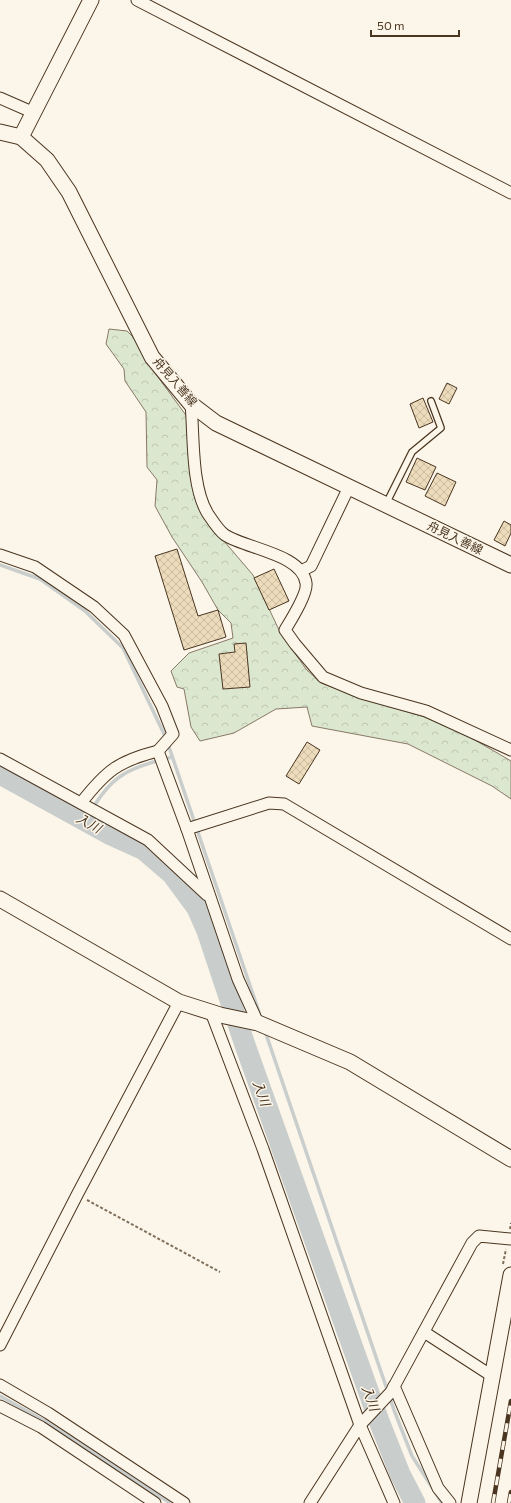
<svg xmlns="http://www.w3.org/2000/svg" width="511" height="1503" font-family="Commissioner,'Noto Sans JP',sans-serif">
<defs>
<pattern id="forest-crowns" width="20" height="18" patternUnits="userSpaceOnUse"><rect width="20" height="18" fill="#dce7d0"/><path d="M2 6a3 3 0 1 1 6 0M12 15a3 3 0 1 1 6 0" fill="none" stroke="#bec7b2"/></pattern>
<pattern id="building-cross-hatch" width="8" height="8" patternUnits="userSpaceOnUse"><rect width="8" height="8" fill="#ecdcbc"/><path d="M0 0l8 8M0 8l8-8" fill="none" stroke="#ccbda1"/></pattern>
</defs>
<rect width="100%" height="100%" fill="#fbf6e9"/>
<polygon fill="url(#forest-crowns)" stroke="#887966" points="109,329 127,331 135,339 155,373 188,418 194,495 206,520 253,575 280,632 306,669 321,683 364,699 425,717 468,736 511,761 511,799 492,786 408,744 312,726 307,707 276,709 234,733 200,741 191,727 184,689 177,687 171,671 189,653 233,638 231,623 218,610 202,582 172,537 155,506 157,480 147,467 146,412 125,381 124,369 106,344"/>
<g fill="none" stroke-linecap="round" stroke-linejoin="round">
<g stroke="#c9cecd" stroke-width="3.5">
<polyline points="0,565 40,579 85,611 123,648 166,738"/>
<polyline points="168,744 259,1012"/>
<path d="M85,821c26,-45 37,-51 87,-64"/>
<polyline points="265,1031 394,1410 412,1456 442,1503"/>
<polyline points="0,1396 43,1420 170,1503"/>
</g>
<polyline stroke="#c9cecd" stroke-width="21" points="0,774 111,835 144,850 172,874 197,908 207,931 245,1045 379,1421 400,1474 415,1503"/>
</g>
<g fill="url(#building-cross-hatch)" stroke="#4a3520">
<polygon points="447,383 457,388 449,404 439,399"/>
<polygon points="423,398 433,422 419,428 410,404"/>
<polygon points="417,458 436,467 425,490 406,482"/>
<polygon points="437,473 456,482 445,506 425,496"/>
<polygon points="504,521 511,525 511,533 505,546 494,540"/>
<polygon points="177,549 198,616 218,610 226,637 184,650 155,556"/>
<polygon points="274,569 289,601 269,610 254,578"/>
<polygon points="246,643 250,687 223,689 219,654 235,652 234,644"/>
<polygon points="307,742 320,750 299,784 286,776"/>
</g>
<g fill="none" stroke-linecap="round" stroke-linejoin="round">
<defs>
<polyline id="lane" points="386,504 412,452 441,428 431,401"/>
<g id="street">
<polyline points="137,0 511,193"/>
<polyline points="0,98 32,112"/>
<path d="M191,404c3,32 0,83 17,110 4,6 11,17 17,21 22,14 77,19 81,48 2,10 -15,37 -21,47l10,14 28,33 38,16 65,18 85,39"/>
<polyline points="0,555 35,567 94,607 124,635 162,706 173,734 158,751 187,829 238,979 258,1023"/>
<polyline points="301,571 311,566 349,487"/>
<polyline points="0,759 148,840 207,895"/>
<path d="M81,803c25,-32 37,-42 77,-52"/>
<polyline points="187,829 269,803 284,804 511,939"/>
<polyline points="211,1012 263,1149 360,1425 394,1503"/>
<polyline points="424,1332 492,1376"/>
<polyline points="0,1345 77,1195 179,1002"/>
<polyline points="0,1385 48,1413 184,1503"/>
<polyline points="394,1386 438,1488 450,1503"/>
<polyline points="0,1406 41,1427 155,1503"/>
<polyline points="310,1503 360,1425 391,1392 472,1243 479,1236 511,1239"/>
</g>
<g id="secondary">
<polyline points="0,132 21,137 47,160 69,192 152,357 191,404 216,423 511,565"/>
<polyline points="21,137 91,0"/>
<polyline points="0,899 179,1002 220,1015 258,1023 350,1062 511,1159"/>
<polyline points="469,1503 511,1275"/>
</g>
</defs>
<use href="#lane" stroke="#4a3520" stroke-width="8"/>
<use href="#street" stroke="#4a3520" stroke-width="13"/>
<use href="#secondary" stroke="#4a3520" stroke-width="17"/>
<g stroke="#7f6f5c" stroke-width="2" stroke-dasharray="3 2" stroke-linecap="butt">
<polyline points="87,1200 220,1272"/>
<polyline points="510,1229 511,1223"/>
<polyline points="503,1264 506,1249"/>
</g>
<use href="#lane" stroke="#fbf6e9" stroke-width="5.5"/>
<use href="#street" stroke="#fbf6e9" stroke-width="11"/>
<use href="#secondary" stroke="#fbf6e9" stroke-width="15"/>
<defs>
<g id="rail">
<polyline points="493,1503 511,1401"/>
<polyline points="509,1503 511,1492"/>
</g>
</defs>
<use href="#rail" stroke="#4a3520" stroke-width="4.5"/>
<use href="#rail" stroke="#fbf6e9" stroke-width="3" stroke-dasharray="9" stroke-linecap="butt"/>
</g>
<g text-anchor="middle" stroke-width="3" stroke-linejoin="round" paint-order="stroke">
<g font-size="12" fill="#4a3520" stroke="#fbf6e9">
<text transform="translate(175 382) rotate(49)" y="4">舟見入善線</text>
<text transform="translate(455 538) rotate(26)" y="4">舟見入善線</text>
</g>
<g font-size="13" font-style="italic" fill="#4a3520" stroke="#fbf6e9">
<text transform="translate(89 823) rotate(29)" y="5">入川</text>
<text transform="translate(262 1093) rotate(70)" y="5">入川</text>
<text transform="translate(371 1398) rotate(70)" y="5">入川</text>
</g>
</g>
<path d="M371 30v6h88v-6" fill="none" stroke="#4a3520" stroke-width="2"/>
<text x="377" y="30" font-size="12" fill="#4a3520" stroke="#fbf6e9" stroke-width="3" paint-order="stroke">50 m</text>
</svg>
